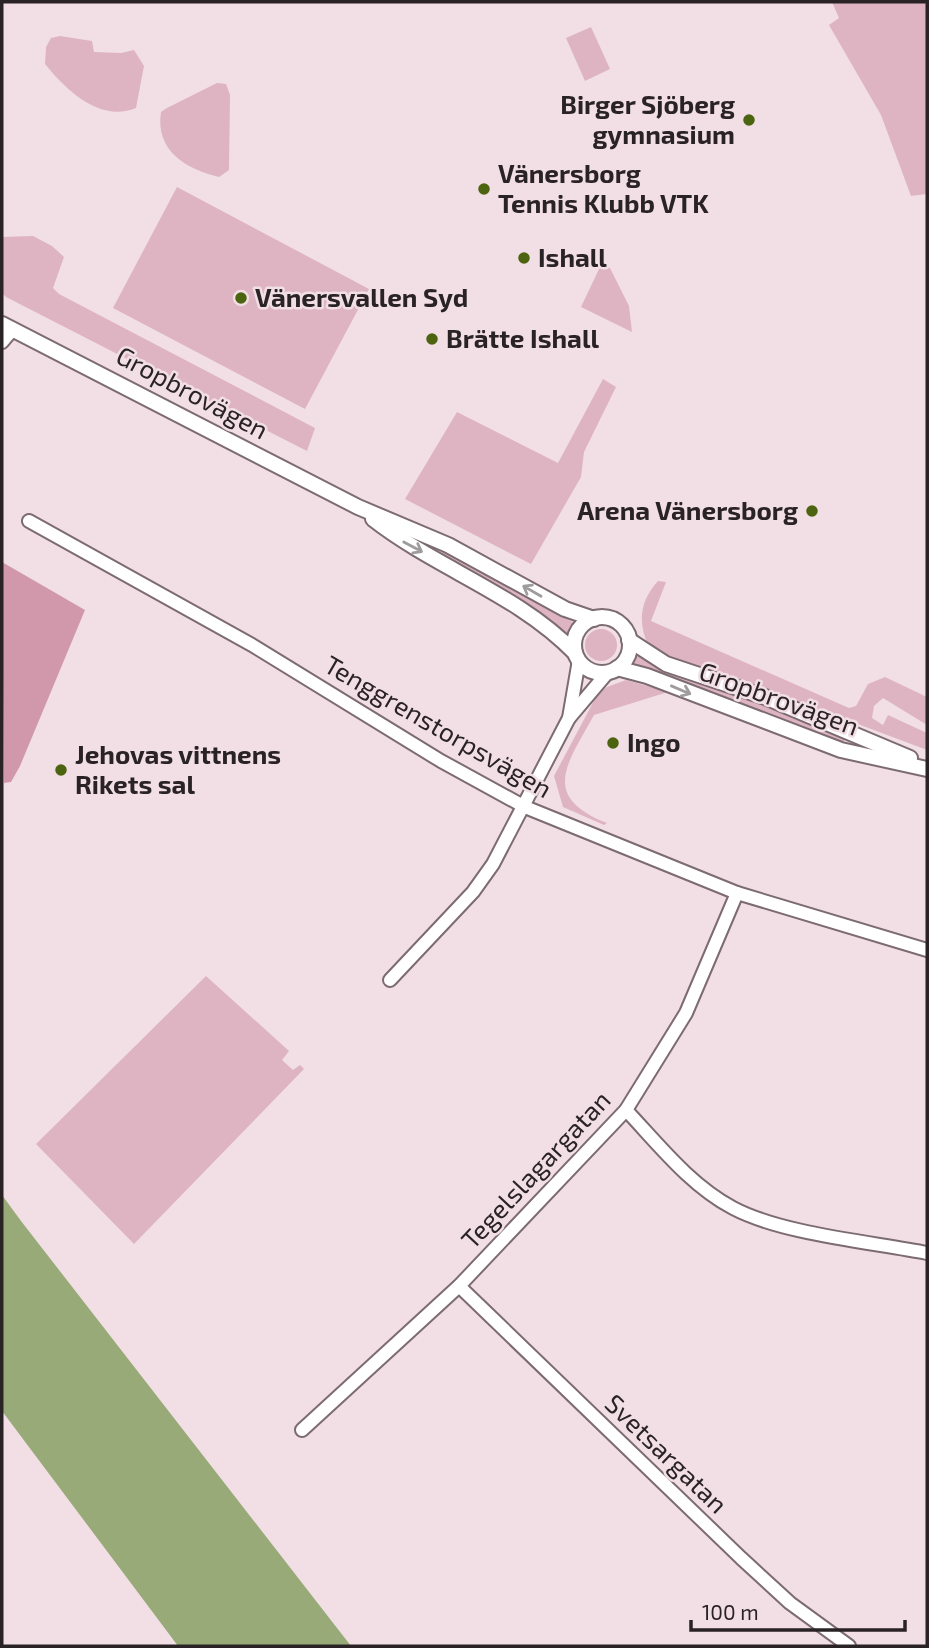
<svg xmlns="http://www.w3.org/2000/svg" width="929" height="1648" font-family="'Exo 2',sans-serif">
<rect width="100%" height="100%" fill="#f2dfe5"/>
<g fill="#deb4c2">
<polygon points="832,2 927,2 927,194 911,196 881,115 829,25 839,18"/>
<polygon points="591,27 610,69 585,81 566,38"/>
<path d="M60,36l32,5 2,11 27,1 13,-3 10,16 -8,42c-36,15 -70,-18 -91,-44l1,-17 5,-9z"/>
<path d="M217,83l9,1 4,11 -1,75 -10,7c-34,-8 -64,-27 -58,-65l6,-4z"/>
<polygon points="177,187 369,289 305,409 113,308"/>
<polygon points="33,236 52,246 64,257 53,288 59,294 315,428 307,451 6,297 2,293 2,237"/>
<polygon points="605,265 610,268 629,306 632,332 581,307 600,267"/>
<polygon points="603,379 616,387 584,452 581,477 531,564 405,499 457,412 558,463"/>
<polygon points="443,551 576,624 567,634 440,555"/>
<path d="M658,581l8,1 -15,39 198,87 7,-2 12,-22 17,-7 42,20v28l-44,-27 -9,8 -2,12 11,7 5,-10 39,18v17l-173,-65 -84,-26 -21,-12c-12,-25 -9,-46 9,-66z"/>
<circle cx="601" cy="645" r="16"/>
<polygon points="636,654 666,673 743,693 846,736 844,742 748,710 633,663"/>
<path d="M626,680l42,12 -74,23c-26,48 -55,81 13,108l-3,2 -41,-18 -9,-31 43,-81 10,-8z"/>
<polygon points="206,976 289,1051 282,1060 293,1070 300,1065 304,1069 134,1244 36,1144"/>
</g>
<polygon fill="#d198ac" points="2,562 85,610 20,766 11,782 4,783"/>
<polygon fill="#98aa78" points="2,1195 21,1221 351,1646 178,1646 2,1411"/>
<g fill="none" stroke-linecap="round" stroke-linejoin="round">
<defs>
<g id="minor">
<polyline points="2,342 13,329"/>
<polyline points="29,521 252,645 441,761 525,807 737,893 927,950"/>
<polyline points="569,718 608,672"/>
<polyline points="390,980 473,892 493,864 569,718 579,660"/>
<path d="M626,1110c33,35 64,75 107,98 49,26 138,34 194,45"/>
<polyline points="459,1286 741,1558 790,1603 849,1646"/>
<polyline points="302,1430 459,1286 626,1110 686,1013 737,893"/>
</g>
<g id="tertiary">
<polyline points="2,324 358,507 448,545 565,609 594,619"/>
<path d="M373,519c64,50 145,75 202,134"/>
<circle cx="602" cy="645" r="28"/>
<polyline points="629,640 666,664 765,697 910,758"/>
<polyline points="617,668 647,676 841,750 927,769"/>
</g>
</defs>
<use href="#minor" stroke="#7c6b70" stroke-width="16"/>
<use href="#tertiary" stroke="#7c6b70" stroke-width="18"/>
<use href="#minor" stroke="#fff" stroke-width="12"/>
<use href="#tertiary" stroke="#fff" stroke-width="14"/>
</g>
<defs><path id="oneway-shaft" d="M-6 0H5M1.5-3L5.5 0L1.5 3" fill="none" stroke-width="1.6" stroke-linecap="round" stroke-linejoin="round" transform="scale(1.75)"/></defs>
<g stroke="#9f9c9d">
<use href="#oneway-shaft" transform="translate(413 547) rotate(28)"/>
<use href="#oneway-shaft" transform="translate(532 591) rotate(-150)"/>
<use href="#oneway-shaft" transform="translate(681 690) rotate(23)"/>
</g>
<g fill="#4c630f" stroke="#f2dfe5" stroke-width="2.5">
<circle cx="749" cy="120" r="7"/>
<circle cx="484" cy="189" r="7"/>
<circle cx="524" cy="258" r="7"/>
<circle cx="241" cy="298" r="7"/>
<circle cx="432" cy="339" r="7"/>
<circle cx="812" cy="511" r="7"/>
<circle cx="613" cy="743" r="7"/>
<circle cx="61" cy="770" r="7"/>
</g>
<g text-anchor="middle" stroke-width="5" stroke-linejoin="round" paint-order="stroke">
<g font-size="26" font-weight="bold" fill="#2a2325" stroke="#f2dfe5" text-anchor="start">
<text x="735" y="114" text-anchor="end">Birger Sjöberg<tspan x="735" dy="30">gymnasium</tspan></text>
<text x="498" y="183">Vänersborg<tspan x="498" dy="30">Tennis Klubb VTK</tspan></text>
<text x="538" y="267">Ishall</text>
<text x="255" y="307">Vänersvallen Syd</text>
<text x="446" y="348">Brätte Ishall</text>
<text x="798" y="520" text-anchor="end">Arena Vänersborg</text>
<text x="627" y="752">Ingo</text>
<text x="75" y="764">Jehovas vittnens<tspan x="75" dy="30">Rikets sal</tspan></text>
</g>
<g font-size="26" fill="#2a2325" stroke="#f2dfe5">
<text transform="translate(192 393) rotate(28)" y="9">Gropbrovägen</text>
<text transform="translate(779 699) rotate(20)" y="9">Gropbrovägen</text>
<text transform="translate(438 727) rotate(30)" y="9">Tenggrenstorpsvägen</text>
<text transform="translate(536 1170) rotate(-47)" y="9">Tegelslagargatan</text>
<text transform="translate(666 1454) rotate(44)" y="9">Svetsargatan</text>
</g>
</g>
<rect width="929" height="1648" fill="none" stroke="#2a2325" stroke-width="7"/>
<path d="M691 1620v10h214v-10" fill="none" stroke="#2a2325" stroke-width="3.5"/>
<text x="702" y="1620" font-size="21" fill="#2a2325" stroke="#f2dfe5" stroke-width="5" paint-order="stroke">100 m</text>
</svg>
